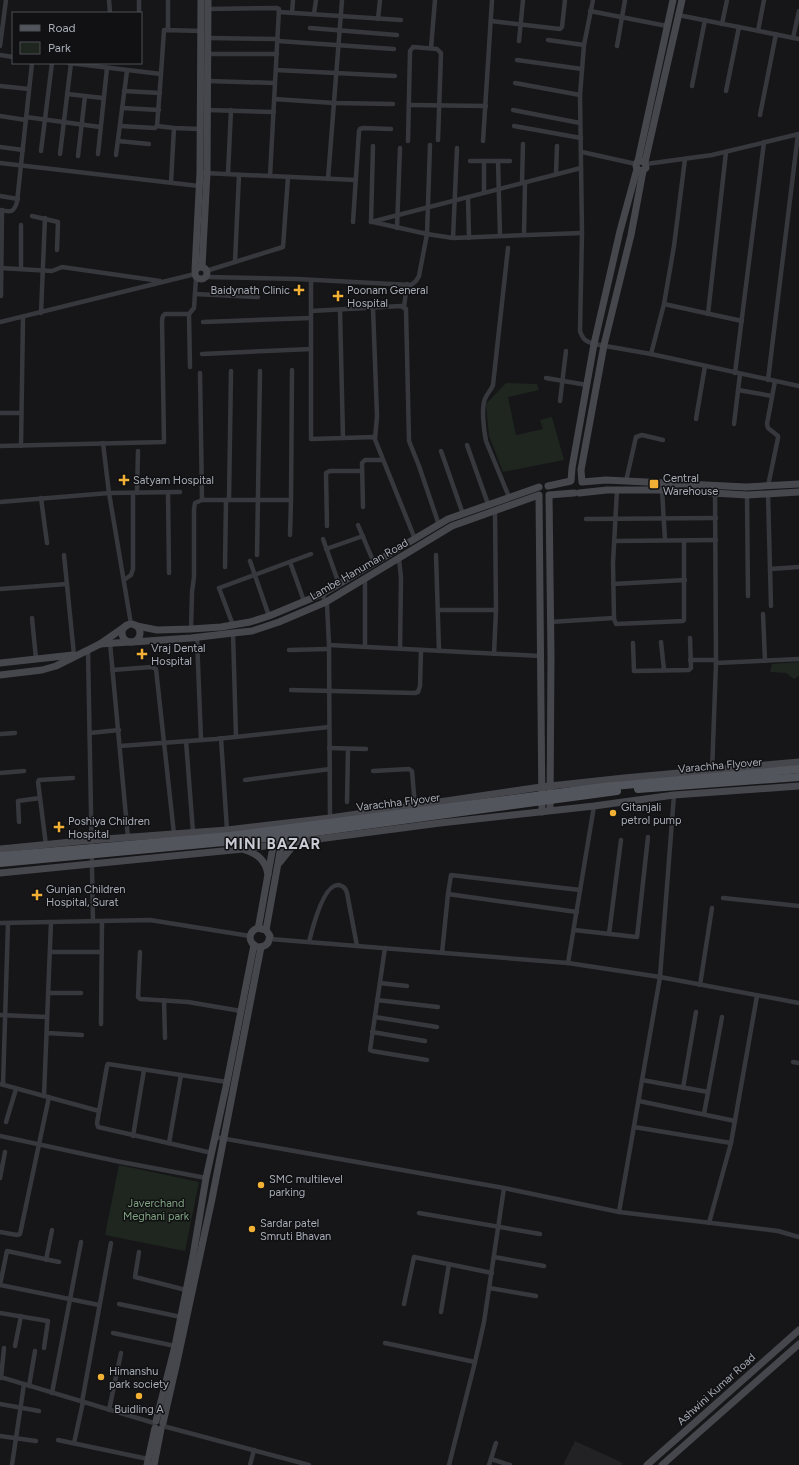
<svg xmlns="http://www.w3.org/2000/svg" width="799" height="1465" font-family="Figtree,sans-serif">
<rect width="100%" height="100%" fill="#161618"/>
<polygon fill="#222225" points="575,1441 623,1463 621,1465 563,1465"/>
<g fill="#1e261f">
<polygon points="506,383 537,384 539,390 508,397 516,435 543,429 540,420 552,417 564,460 503,472 489,436 486,404"/>
<polygon points="799,662 799,676 794,679 786,673 770,672 772,664"/>
<polygon points="119,1165 199,1182 185,1251 105,1235"/>
</g>
<g fill="none" stroke-linecap="round" stroke-linejoin="round">
<g stroke="#37383d" stroke-width="4.5">
<polyline points="109,0 110,13"/>
<polyline points="139,0 139,13"/>
<polyline points="168,0 168,29"/>
<path d="M593,0l-9,45 -4,50 2,138 -2,98c3,9 6,10 14,13l57,10 148,32"/>
<polyline points="208,9 277,8 279,9 270,176"/>
<polyline points="590,11 667,26"/>
<polyline points="279,12 401,20"/>
<polyline points="292,13 293,0"/>
<polyline points="314,14 316,0"/>
<polyline points="678,15 799,39"/>
<polyline points="378,19 380,0"/>
<polyline points="491,21 560,29 562,27 565,0"/>
<polyline points="722,24 727,0"/>
<polyline points="310,28 397,35"/>
<polyline points="758,31 764,0"/>
<polyline points="208,38 278,39"/>
<polyline points="793,38 799,11"/>
<polyline points="548,40 584,45"/>
<polyline points="278,41 394,49"/>
<polyline points="519,41 523,0"/>
<polyline points="0,46 6,0"/>
<polyline points="617,46 625,0"/>
<polyline points="431,48 435,0"/>
<polyline points="208,54 277,54"/>
<polyline points="0,55 13,57"/>
<polyline points="517,60 582,69"/>
<polyline points="69,63 161,74 164,30 202,31"/>
<polyline points="276,70 395,76"/>
<polyline points="208,81 275,83"/>
<polyline points="515,83 580,95"/>
<polyline points="0,86 29,89"/>
<polyline points="692,86 705,20"/>
<polyline points="124,91 160,93"/>
<polyline points="726,91 739,27"/>
<polyline points="67,94 103,98"/>
<polyline points="274,99 334,103 393,104"/>
<polyline points="409,105 486,106"/>
<polyline points="122,108 159,110"/>
<polyline points="208,110 274,112"/>
<polyline points="513,110 580,123"/>
<polyline points="760,115 776,34"/>
<polyline points="0,116 26,120"/>
<polyline points="26,117 100,127"/>
<polyline points="120,126 155,128 157,126 161,74"/>
<polyline points="157,126 174,128 200,129"/>
<polyline points="514,126 581,138"/>
<polyline points="118,141 149,144"/>
<polyline points="408,141 410,51 413,47 437,49 441,53 438,140"/>
<polyline points="483,141 492,0"/>
<polyline points="0,147 23,150"/>
<polyline points="41,151 52,63"/>
<polyline points="582,152 636,164"/>
<polyline points="60,154 71,63"/>
<polyline points="98,154 107,68"/>
<polyline points="116,155 127,71"/>
<polyline points="78,156 85,96"/>
<polyline points="470,161 510,161"/>
<polyline points="498,161 500,236"/>
<polyline points="0,163 199,186"/>
<polyline points="646,164 712,155 799,134"/>
<polyline points="204,173 356,180"/>
<polyline points="228,174 231,110"/>
<polyline points="556,174 557,146"/>
<polyline points="328,179 342,0"/>
<polyline points="171,182 174,128"/>
<polyline points="522,183 523,144"/>
<polyline points="484,193 484,161"/>
<polyline points="0,196 18,199"/>
<polyline points="468,197 469,238"/>
<path d="M0,210c10,2 14,3 17,-8l15,-139"/>
<polyline points="32,216 58,222 57,250"/>
<polyline points="353,222 359,131 360,129 363,128 391,129"/>
<polyline points="371,222 581,168"/>
<polyline points="371,222 373,146"/>
<polyline points="373,222 427,234 430,145"/>
<polyline points="397,228 400,148"/>
<polyline points="524,235 525,182"/>
<polyline points="453,238 457,148"/>
<path d="M508,248l-15,137c-2,6 -6,8 -8,14 -4,9 -1,32 1,42l23,56"/>
<polyline points="235,262 239,175"/>
<polyline points="0,268 52,271 62,267 160,281"/>
<polyline points="21,269 21,225"/>
<polyline points="206,271 283,247 288,177"/>
<polyline points="206,277 297,279 411,285 416,281 419,276 427,234 453,238 582,233"/>
<polyline points="311,280 311,439 374,437 415,539"/>
<polyline points="195,294 258,297"/>
<polyline points="1,296 2,210"/>
<polyline points="664,304 742,321"/>
<polyline points="404,307 407,284"/>
<polyline points="373,308 377,416 375,439"/>
<polyline points="340,310 343,438"/>
<polyline points="311,311 401,306 406,309 409,441 419,466 439,525"/>
<polyline points="41,313 45,218"/>
<polyline points="189,314 190,367"/>
<polyline points="708,314 726,152"/>
<polyline points="0,322 195,274"/>
<polyline points="203,322 311,318"/>
<polyline points="202,354 311,349"/>
<polyline points="651,354 664,304 674,246 685,159"/>
<polyline points="200,373 202,500"/>
<polyline points="735,373 764,142"/>
<polyline points="546,378 587,385"/>
<polyline points="768,380 798,134"/>
<polyline points="738,390 772,396"/>
<polyline points="560,401 566,351"/>
<polyline points="0,413 21,413"/>
<polyline points="696,419 705,366"/>
<polyline points="734,424 740,374"/>
<polyline points="103,443 109,493 131,624"/>
<polyline points="467,445 488,504"/>
<polyline points="0,446 164,442 162,320 163,316 165,314 189,314 194,308 196,278"/>
<polyline points="21,446 23,317"/>
<polyline points="441,451 463,514"/>
<polyline points="626,481 636,437 642,435 663,440"/>
<polyline points="768,486 778,438 778,436 768,428 767,424 775,381"/>
<polyline points="617,490 613,563 614,619 616,624 683,621 684,620 684,540"/>
<polyline points="662,490 665,540"/>
<polyline points="168,492 169,573"/>
<polyline points="137,493 138,451"/>
<polyline points="768,494 771,606"/>
<polyline points="747,495 748,596"/>
<polyline points="41,498 47,543"/>
<polyline points="229,500 231,371"/>
<polyline points="0,502 109,493 180,492"/>
<polyline points="363,507 362,463 365,460 383,460"/>
<polyline points="586,519 716,518"/>
<polyline points="358,525 374,563"/>
<polyline points="327,526 326,473 330,471 362,471"/>
<polyline points="290,535 291,500 292,370"/>
<polyline points="323,539 339,584"/>
<polyline points="614,541 716,540"/>
<polyline points="326,549 363,536"/>
<polyline points="64,555 74,655"/>
<polyline points="257,555 260,371"/>
<polyline points="436,555 439,651"/>
<polyline points="399,559 401,578 400,649"/>
<polyline points="250,561 269,616"/>
<polyline points="290,562 304,601"/>
<polyline points="225,567 226,500"/>
<polyline points="770,569 799,567"/>
<polyline points="365,579 365,647"/>
<polyline points="124,580 131,575 133,569 133,493"/>
<polyline points="613,584 685,580"/>
<polyline points="0,589 67,584"/>
<polyline points="322,594 327,605 329,645 330,818"/>
<polyline points="438,610 496,610"/>
<polyline points="763,614 765,661"/>
<polyline points="32,618 36,659"/>
<polyline points="550,622 614,618"/>
<polyline points="233,625 219,588 311,554"/>
<polyline points="191,629 192,592 194,577 194,509 195,503 202,500 291,500"/>
<polyline points="233,633 236,737"/>
<polyline points="197,638 201,740"/>
<polyline points="661,642 664,670"/>
<polyline points="110,643 128,838"/>
<polyline points="633,643 634,671 689,670 691,668 690,638"/>
<polyline points="329,645 540,656"/>
<polyline points="88,650 93,921"/>
<polyline points="289,650 329,649"/>
<polyline points="494,654 496,610 495,510"/>
<polyline points="690,660 716,660"/>
<polyline points="716,663 799,659"/>
<polyline points="112,670 152,667 156,669 174,834"/>
<polyline points="291,690 415,693 418,692 420,686 421,650"/>
<polyline points="90,733 119,730"/>
<polyline points="0,734 15,733"/>
<polyline points="221,738 227,830"/>
<polyline points="186,741 193,832"/>
<polyline points="120,746 216,739 329,727"/>
<polyline points="329,748 366,749"/>
<polyline points="373,771 409,769 412,771 415,806"/>
<polyline points="712,772 716,663 715,491"/>
<polyline points="0,773 24,771"/>
<polyline points="245,780 330,769"/>
<polyline points="347,802 348,749"/>
<polyline points="19,822 18,801 40,798"/>
<polyline points="46,845 38,782 39,780 73,778"/>
<polyline points="448,894 451,875 580,890"/>
<polyline points="723,898 799,906"/>
<polyline points="0,923 150,920 250,936"/>
<polyline points="574,930 637,937 648,837"/>
<polyline points="609,934 621,840"/>
<polyline points="270,939 568,963 660,977 799,1003"/>
<path d="M309,942c3,-12 14,-59 30,-57 5,1 7,4 8,8l10,53"/>
<polyline points="385,948 370,1050 372,1051 427,1060"/>
<polyline points="50,952 102,952"/>
<polyline points="140,952 138,997 140,999 188,1002 241,1011"/>
<polyline points="442,953 448,894 577,912"/>
<polyline points="568,963 594,806"/>
<polyline points="380,983 407,986"/>
<polyline points="700,985 712,908"/>
<polyline points="48,993 81,993"/>
<polyline points="164,1000 165,1038"/>
<polyline points="377,1000 438,1007"/>
<polyline points="0,1015 47,1017"/>
<polyline points="375,1017 437,1027"/>
<polyline points="101,1024 102,921"/>
<polyline points="372,1032 425,1041"/>
<polyline points="47,1033 82,1035"/>
<polyline points="793,1062 799,1063"/>
<polyline points="642,1080 708,1092"/>
<polyline points="0,1084 99,1111"/>
<polyline points="3,1085 8,923"/>
<polyline points="683,1088 696,1012"/>
<polyline points="44,1096 51,922"/>
<polyline points="639,1101 735,1121"/>
<polyline points="704,1114 722,1017"/>
<polyline points="6,1122 16,1089"/>
<polyline points="634,1127 731,1143 757,996"/>
<polyline points="0,1136 116,1161 206,1178"/>
<polyline points="133,1136 144,1070"/>
<polyline points="215,1137 504,1188 619,1212 778,1231 799,1237"/>
<polyline points="169,1143 181,1075"/>
<polyline points="212,1153 98,1127 97,1123 107,1066 108,1064 227,1082"/>
<polyline points="0,1178 5,1152"/>
<polyline points="619,1212 660,977 674,795"/>
<polyline points="419,1213 540,1234"/>
<polyline points="709,1223 731,1143"/>
<polyline points="0,1232 17,1235 20,1234 49,1097"/>
<polyline points="139,1252 135,1277 186,1290"/>
<polyline points="494,1257 544,1266"/>
<polyline points="46,1260 52,1230"/>
<polyline points="0,1285 99,1305"/>
<polyline points="0,1285 7,1251 59,1262"/>
<polyline points="489,1288 536,1296"/>
<polyline points="119,1304 181,1317"/>
<polyline points="404,1304 414,1257 492,1273"/>
<polyline points="441,1312 449,1264"/>
<polyline points="0,1313 48,1321 44,1348"/>
<polyline points="113,1333 175,1346"/>
<polyline points="385,1343 475,1362"/>
<polyline points="15,1346 21,1316"/>
<polyline points="0,1377 154,1423"/>
<polyline points="1,1378 4,1348"/>
<polyline points="29,1386 35,1351"/>
<polyline points="52,1393 81,1242"/>
<polyline points="82,1402 111,1243"/>
<polyline points="0,1404 39,1411"/>
<polyline points="109,1410 121,1353"/>
<polyline points="163,1426 309,1465"/>
<polyline points="0,1436 36,1441"/>
<polyline points="58,1440 148,1459"/>
<polyline points="74,1443 83,1402"/>
<polyline points="491,1459 510,1465"/>
<polyline points="12,1465 24,1384"/>
<polyline points="250,1465 254,1450"/>
<polyline points="449,1465 475,1362 484,1322 504,1188"/>
<polyline points="489,1465 496,1443"/>
</g>
<g stroke="#45474d" stroke-width="7">
<polyline points="638,161 673,0"/>
<polyline points="645,162 640,161 637,162 636,166 637,169 642,171 646,168 645,162 682,0"/>
<polyline points="643,171 631,235 604,345 581,470 582,482 606,480 746,487 799,484"/>
<circle cx="201" cy="273" r="6"/>
<polyline points="202,267 207,173 208,0"/>
<polyline points="195,270 200,173 201,0"/>
<polyline points="548,486 571,481 572,468 594,344 620,231 637,169"/>
<polyline points="579,493 607,490 662,490 747,495 799,492"/>
<circle cx="131" cy="633" r="9"/>
<polyline points="137,626 157,630 191,629 221,627 250,622 269,616 322,594 448,519 539,487"/>
<polyline points="133,642 191,638 233,633 252,631 279,622 326,602 452,526 539,495 542,812"/>
<polyline points="100,644 130,642"/>
<polyline points="0,663 73,655"/>
<polyline points="0,675 42,670 56,666 100,644 126,626"/>
<polyline points="550,810 551,656 549,495 574,493"/>
<polyline points="0,849 92,840 227,830 330,818 541,787 624,778 799,762"/>
<path d="M245,850c13,4 20,10 23,24"/>
<polyline points="280,862 296,842"/>
<polyline points="0,873 243,849 440,823 594,806 674,795 799,786"/>
<path d="M258,928l8,2 4,6 -2,7c-13,13 -27,-9 -10,-15l1,-4 15,-83"/>
<polyline points="266,930 282,841"/>
<polyline points="156,1421 175,1346 193,1256 206,1178 227,1082 254,945"/>
<polyline points="163,1423 177,1362 212,1199 261,947"/>
<polyline points="147,1465 155,1428"/>
<polyline points="154,1465 161,1429"/>
<polyline points="647,1465 799,1330"/>
<polyline points="662,1465 799,1344"/>
</g>
<g stroke="#53555c" stroke-width="8">
<polyline points="638,789 799,777"/>
<polyline points="0,856 230,836 603,787 799,769"/>
<polyline points="0,863 278,837 617,791"/>
</g>
</g>
<g fill="#f2b134" stroke="#111113" stroke-width="1.5">
<path d="M297 284h4v4h4v4h-4v4h-4v-4h-4v-4h4z"/>
<path d="M336 290h4v4h4v4h-4v4h-4v-4h-4v-4h4z"/>
<path d="M122 474h4v4h4v4h-4v4h-4v-4h-4v-4h4z"/>
<rect x="649" y="479" width="10" height="10" rx="2"/>
<path d="M140 648h4v4h4v4h-4v4h-4v-4h-4v-4h4z"/>
<circle cx="613" cy="813" r="4"/>
<path d="M57 821h4v4h4v4h-4v4h-4v-4h-4v-4h4z"/>
<path d="M35 889h4v4h4v4h-4v4h-4v-4h-4v-4h4z"/>
<circle cx="261" cy="1185" r="4"/>
<circle cx="252" cy="1229" r="4"/>
<circle cx="101" cy="1377" r="4"/>
<circle cx="139" cy="1396" r="4"/>
</g>
<g text-anchor="middle" stroke-width="3" stroke-linejoin="round" paint-order="stroke">
<g font-size="11" fill="#a8adb8" stroke="#111113" text-anchor="start">
<text x="290" y="294" text-anchor="end">Baidynath Clinic</text>
<text x="347" y="294">Poonam General<tspan x="347" dy="13">Hospital</tspan></text>
<text x="663" y="482">Central<tspan x="663" dy="13">Warehouse</tspan></text>
<text x="133" y="484">Satyam Hospital</text>
<text x="151" y="652">Vraj Dental<tspan x="151" dy="13">Hospital</tspan></text>
<text x="621" y="811">Gitanjali<tspan x="621" dy="13">petrol pump</tspan></text>
<text x="68" y="825">Poshiya Children<tspan x="68" dy="13">Hospital</tspan></text>
<text x="46" y="893">Gunjan Children<tspan x="46" dy="13">Hospital, Surat</tspan></text>
<text x="269" y="1183">SMC multilevel<tspan x="269" dy="13">parking</tspan></text>
<text x="260" y="1227">Sardar patel<tspan x="260" dy="13">Smruti Bhavan</tspan></text>
<text x="109" y="1375">Himanshu<tspan x="109" dy="13">park society</tspan></text>
<text x="139" y="1413" text-anchor="middle">Buidling A</text>
</g>
<g font-size="11" fill="#a8adb8" stroke="#111113">
<text transform="translate(359 569) rotate(-30)" y="4">Lambe Hanuman Road</text>
<text transform="translate(720 765) rotate(-5)" y="4">Varachha Flyover</text>
<text transform="translate(398 802) rotate(-7)" y="4">Varachha Flyover</text>
<text transform="translate(716 1389) rotate(-42)" y="4">Ashwini Kumar Road</text>
</g>
<g font-size="11" fill="#7fa381" stroke="#111113">
<text x="156" y="1207">Javerchand<tspan x="156" dy="13">Meghani park</tspan></text>
</g>
<g font-size="15" font-weight="bold" letter-spacing="1" fill="#c9ccd4" stroke="#111113">
<text x="273" y="849">MINI BAZAR</text>
</g>
</g>
<rect x="12" y="12" width="130" height="52" fill="#111113" stroke="#4d4f55"/>
<rect x="20" y="25" width="20" height="6" fill="#53555c" stroke="#4d4f55"/>
<text x="48" y="32" font-size="12" fill="#a8adb8">Road</text>
<rect x="20" y="42" width="20" height="12" fill="#1e261f" stroke="#4d4f55"/>
<text x="48" y="52" font-size="12" fill="#a8adb8">Park</text>
</svg>
